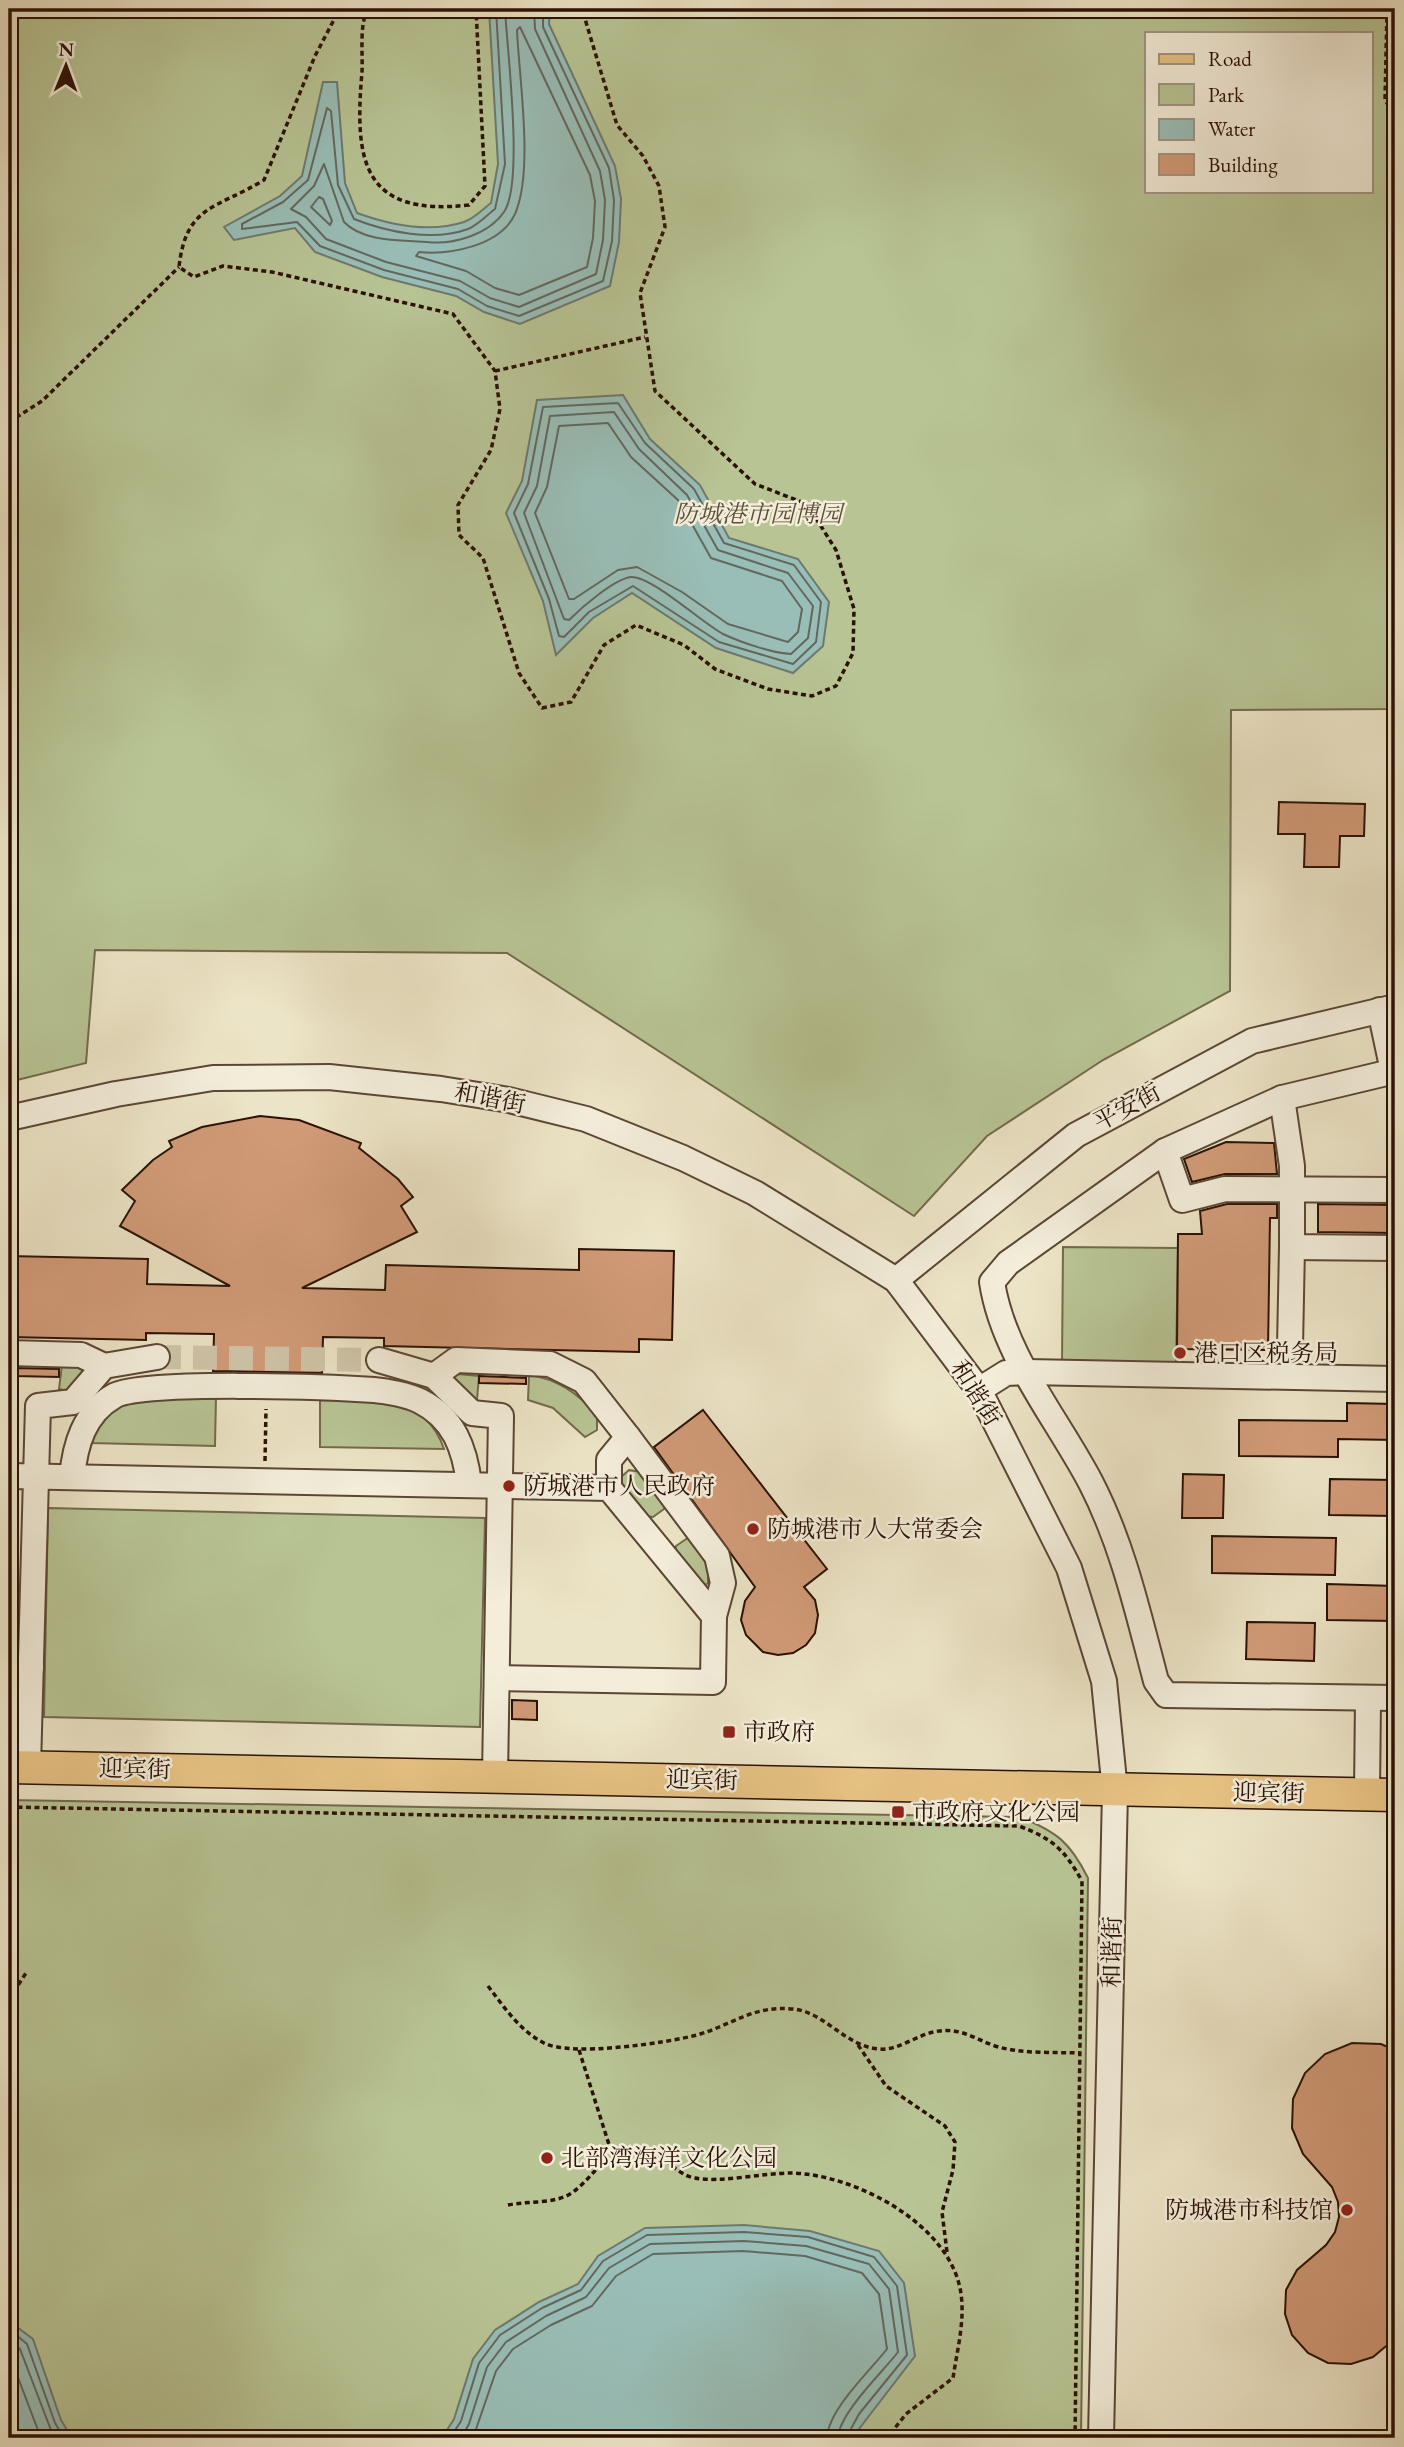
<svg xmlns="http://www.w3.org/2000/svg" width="1404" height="2447" font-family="'EB Garamond','Noto Serif SC',serif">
<rect width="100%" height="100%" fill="#ece4c6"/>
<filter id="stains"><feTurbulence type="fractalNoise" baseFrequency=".00286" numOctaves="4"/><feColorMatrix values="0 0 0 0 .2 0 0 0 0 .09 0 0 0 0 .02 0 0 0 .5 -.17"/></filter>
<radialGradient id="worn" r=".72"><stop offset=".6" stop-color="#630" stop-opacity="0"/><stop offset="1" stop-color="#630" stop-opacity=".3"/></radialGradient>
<g fill="#b8c494" stroke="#726a4c" stroke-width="2" fill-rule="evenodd">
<path d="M9,9h1386v700l-164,1 -1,281 -127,69 -116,76 -73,80 -407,-263 -412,-3 -9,113 -77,19zM1147,33h224v158h-224z"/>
<polygon points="1063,1247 1178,1248 1176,1364 1062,1363"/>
<polygon points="62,1365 80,1365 85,1369 84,1375 67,1391 59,1389"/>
<polygon points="458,1374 479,1376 477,1400 470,1400 455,1383 453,1377"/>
<path d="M529,1375c29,4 50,18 68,41v14l-12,7 -32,-29 -25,-8z"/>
<polygon points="216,1397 215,1446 91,1443 102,1418 129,1400"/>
<path d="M320,1400l75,1c24,8 41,24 49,48l-124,-2z"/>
<polygon points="629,1470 641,1472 665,1503 664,1509 653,1517 643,1516 620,1489 621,1477"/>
<polygon points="48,1508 485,1518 480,1727 44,1717"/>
<polygon points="689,1537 708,1562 708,1583 704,1586 675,1554 676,1546"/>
<path d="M9,1800l1011,17c37,15 50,25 68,61l-7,560h-1072z"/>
</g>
<g fill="#99beb7" stroke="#6d796f" stroke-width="2">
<path d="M489,9h61l-1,15 66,142 6,33 -2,43 -9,44 -90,38 -36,-12 -28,-16 -74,-19 -67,-25 -20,-24 -61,12 -10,-13 56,-31 22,-20 21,-94h14l8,101 12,30c33,12 73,20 107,9 10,-3 19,-13 27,-19l7,-39z"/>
<polygon points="623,395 650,439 700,485 729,538 798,559 829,602 823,646 793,673 716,648 632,593 593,618 556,655 543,601 506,513 522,481 537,400"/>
<polygon points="744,2225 810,2231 879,2251 904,2283 915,2356 852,2438 442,2438 454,2419 473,2359 495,2330 539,2302 578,2284 598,2256 645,2228"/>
<polygon points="9,2321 33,2339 61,2420 72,2438 9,2438"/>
</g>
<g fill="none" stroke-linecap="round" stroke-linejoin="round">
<g stroke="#62685e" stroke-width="2">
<path d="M496,9l9,155 -10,45c-8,6 -17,16 -27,20 -35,13 -81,3 -114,-10l-16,-34 -7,-74 -4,-3 -19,72 -25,22 -41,22v5l55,-7 23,24 64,24 74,19 29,17 32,10 84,-35 9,-40 2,-41 -5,-32 -66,-141v-18"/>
<path d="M505,9c2,40 19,174 -1,203 -16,23 -51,33 -77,30 -26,-2 -64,0 -83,-20l-20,-58 -10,22 -23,23 15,8 20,22 60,23 74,19 30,17 29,9 77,-33 7,-34 2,-40 -5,-29 -65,-142 -1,-20"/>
<path d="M520,27l70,148 5,26 -2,37 -6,29 -68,28 -24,-7 -29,-17 -50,-15 3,-4c31,3 81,-6 96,-38 19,-43 4,-136 2,-184z"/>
<polygon points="319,197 323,199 332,221 330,225 311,207"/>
<polygon points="618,403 645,443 694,489 724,543 794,565 821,602 816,642 793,664 719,642 633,586 589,612 564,637 559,636 549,599 514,513 528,484 543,407"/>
<path d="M614,412l25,37 48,46 31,55 70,23 25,33 -5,32 -17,16c-19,-1 -51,-12 -68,-20 -21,-11 -71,-58 -92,-57 -17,2 -50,31 -62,43l-5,-1 -40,-106 13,-27 13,-70z"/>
<polygon points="608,423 631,457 679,501 711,558 782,581 802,609 798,632 788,642 728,624 682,592 637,567 618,570 574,599 569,599 535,513 547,487 559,426"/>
<polyline points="9,2329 27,2344 55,2423 64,2438"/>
<polyline points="9,2340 20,2349 54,2438"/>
<polyline points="9,2354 41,2438"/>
<polyline points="450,2438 461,2421 479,2363 500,2335 542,2308 581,2290 603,2261 647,2235 744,2232 808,2237 874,2257 897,2286 907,2355 859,2414 846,2438"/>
<path d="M461,2438l8,-14 18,-57 19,-25 40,-26 40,-19 23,-29 41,-24 94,-3 62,5 63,18 20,25 9,63c-16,21 -59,61 -60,86"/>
<path d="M473,2438l23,-67 17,-22 38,-24 41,-19 24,-30 37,-22 90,-3 62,5 57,17 17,21 8,55c-18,23 -59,61 -60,89"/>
</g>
</g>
<g fill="#d19a77" stroke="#2b1104" stroke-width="2">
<polygon points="1279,802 1365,804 1364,836 1340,836 1339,867 1304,867 1305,834 1278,834"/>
<polygon points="260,1116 299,1120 361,1143 359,1148 398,1179 413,1197 401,1206 417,1232 302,1288 385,1290 386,1265 579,1270 579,1249 674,1251 672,1340 639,1339 639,1352 384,1346 384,1338 323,1337 322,1373 213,1371 214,1334 146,1333 146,1340 9,1337 9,1256 148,1259 147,1284 230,1286 120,1226 135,1201 122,1190 153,1160 172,1147 169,1141 202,1127"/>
<polygon points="1226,1142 1274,1143 1277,1174 1225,1174 1192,1182 1184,1159"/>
<polygon points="1227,1204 1277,1204 1277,1218 1270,1218 1268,1350 1177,1349 1178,1234 1202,1234 1200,1211"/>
<polygon points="1318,1204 1395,1205 1395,1233 1318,1232"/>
<polygon points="15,1368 59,1369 59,1377 15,1376"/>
<polygon points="479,1376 526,1378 526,1384 479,1383"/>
<polygon points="1347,1403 1395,1404 1395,1440 1338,1439 1338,1457 1239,1456 1239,1420 1347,1421"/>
<polygon points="703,1410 827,1569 804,1587 815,1600 818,1615 815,1633 806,1645 793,1653 778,1655 763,1652 746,1635 741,1620 745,1601 755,1587 654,1447"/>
<polygon points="1183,1474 1224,1475 1223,1518 1182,1518"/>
<polygon points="1330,1479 1395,1480 1395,1516 1329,1515"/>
<polygon points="1212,1536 1336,1538 1335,1575 1212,1573"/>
<polygon points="1327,1584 1395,1586 1395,1621 1327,1620"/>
<polygon points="1247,1622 1315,1623 1314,1661 1246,1659"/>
<polygon points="512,1700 537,1701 537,1720 512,1719"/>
<polygon points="1352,2043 1381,2044 1395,2050 1395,2333 1391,2342 1373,2357 1351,2364 1328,2363 1308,2353 1292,2335 1285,2314 1286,2290 1297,2270 1326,2245 1335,2232 1339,2217 1338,2202 1332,2187 1303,2154 1292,2128 1293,2099 1305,2073 1325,2054"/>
</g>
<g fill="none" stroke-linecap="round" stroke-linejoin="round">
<polyline stroke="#cfc4a9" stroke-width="24" stroke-dasharray="24 12" stroke-linecap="butt" points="157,1357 379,1360"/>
<defs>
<g id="minor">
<polyline points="1380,1010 1393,1071"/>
<path d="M1395,1071l-113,27 -117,53 -157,112 -16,19c11,73 65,136 99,201 32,62 47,130 65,198l10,14 229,3"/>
<polyline points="1282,1098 1292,1166 1292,1247 1395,1248"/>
<polyline points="9,1118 116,1094 213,1078 329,1077 441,1089 509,1100 586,1119 683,1158 755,1193 896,1280 979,1390 1069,1568 1104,1681 1115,1791 1101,2438"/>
<polyline points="1165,1151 1182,1200 1225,1189 1395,1190"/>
<polyline points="896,1280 1076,1135 1252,1041 1395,1007"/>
<polyline points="1290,1347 1292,1247"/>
<polyline points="9,1353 81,1355 104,1366"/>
<polyline points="379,1360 434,1376 472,1413 501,1416 495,1776"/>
<polyline points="434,1376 456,1360 550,1364 584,1381 628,1437 609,1460 609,1488"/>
<polyline points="979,1390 1006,1373 1027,1372 1395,1379"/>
<polyline points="628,1437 717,1556 723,1583 714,1616"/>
<polyline points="9,1476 609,1488 714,1616 713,1682 498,1678"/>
<path d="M72,1477c3,-32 12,-64 42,-81 28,-16 217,-9 260,-6 13,1 34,5 46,11 34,17 45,48 49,83"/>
<polyline points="9,1667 31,1667"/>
<polyline points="28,1767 38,1406 73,1402 104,1366 157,1357"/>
<polyline points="1367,1794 1368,1698"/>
</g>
<polyline id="major" points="9,1767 1395,1795"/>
</defs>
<use href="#minor" stroke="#5b4634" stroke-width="28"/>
<use href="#major" stroke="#2b1104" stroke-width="35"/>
<g stroke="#2b1104" stroke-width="3.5" stroke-dasharray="5 3.5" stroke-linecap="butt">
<path d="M344,9l-6,3 -23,44 -51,124c-47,29 -78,24 -85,87l15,10 29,-11 49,6 181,42 42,57 5,38 -9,41 -33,55 1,30 24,23 36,115 23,35 29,-6 33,-57 32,-20 48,20 31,24 53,20 44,7 24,-10 17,-33 1,-44 -18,-59 -29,-46 -52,-20 -100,-93 -15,-98 25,-66 -6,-41 -16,-30 -26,-31 -35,-116"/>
<path d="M368,9c-9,15 -5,45 -6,63 -8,90 1,145 107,133l16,-19 -9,-177"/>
<polyline points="1387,9 1385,100 1395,116"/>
<polyline points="495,371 645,337"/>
<polyline points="9,422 42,401 179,267"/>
<polyline points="265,1461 266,1409"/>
<path d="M9,1807l1010,19c34,13 45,23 63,55l-7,557"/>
<path d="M488,1986c16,21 32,45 56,57 27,14 122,0 153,-8 35,-10 56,-30 96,-26 32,3 53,38 86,40 20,2 40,-16 60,-18 23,-3 36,8 56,15 26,8 57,6 85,7"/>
<polyline points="9,1999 26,1973"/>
<polyline points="858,2045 886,2086 945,2126 955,2142 953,2170 942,2212 947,2252"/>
<polyline points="579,2050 612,2154"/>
<path d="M508,2205c18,-4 46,-1 62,-11 22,-14 31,-39 58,-45 31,-6 43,25 67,29 25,5 68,-5 96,-5 64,1 161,52 170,121 4,27 -4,57 -8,84l-47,36 -19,24"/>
</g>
<use href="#minor" stroke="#f3edda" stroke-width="24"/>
<use href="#major" stroke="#e6c283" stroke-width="32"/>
</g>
<g fill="#8f2418" stroke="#f3edda" stroke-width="2.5">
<circle cx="1180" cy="1353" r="7"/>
<circle cx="509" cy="1486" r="7"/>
<circle cx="753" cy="1529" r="7"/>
<rect x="722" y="1725" width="14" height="14" rx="3.5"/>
<rect x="891" y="1805" width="14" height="14" rx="3.5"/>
<circle cx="547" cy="2158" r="7"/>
<circle cx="1347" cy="2210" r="7"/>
</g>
<g text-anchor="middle" stroke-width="5" stroke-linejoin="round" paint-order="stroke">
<g font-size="24" font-style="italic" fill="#5c5036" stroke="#f3edda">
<text x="758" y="522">防城港市园博园</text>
</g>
<g font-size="24" fill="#2b1104" stroke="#f3edda">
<text transform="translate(490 1098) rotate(11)" y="8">和谐街</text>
<text transform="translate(1127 1107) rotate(-28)" y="8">平安街</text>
<text transform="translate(976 1393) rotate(58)" y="8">和谐街</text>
<text transform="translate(135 1769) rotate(1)" y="8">迎宾街</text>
<text transform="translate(702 1780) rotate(1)" y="8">迎宾街</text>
<text transform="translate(1269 1793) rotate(1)" y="8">迎宾街</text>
<text transform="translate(1112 1952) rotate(-89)" y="8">和谐街</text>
</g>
<g font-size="24" fill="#2b1104" stroke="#f3edda" text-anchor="start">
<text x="1194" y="1361">港口区税务局</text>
<text x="523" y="1494">防城港市人民政府</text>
<text x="767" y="1537">防城港市人大常委会</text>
<text x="743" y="1740">市政府</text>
<text x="912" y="1820">市政府文化公园</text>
<text x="561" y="2166">北部湾海洋文化公园</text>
<text x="1333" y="2218" text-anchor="end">防城港市科技馆</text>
</g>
</g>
<rect width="1404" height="2447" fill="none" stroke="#ece4c6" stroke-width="35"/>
<rect x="10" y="10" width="1383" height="2426" fill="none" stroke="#2b1104" stroke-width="3.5"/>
<rect x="18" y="18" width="1369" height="2412" fill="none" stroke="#2b1104" stroke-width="2"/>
<rect x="1145" y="32" width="228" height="161" fill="#f3edda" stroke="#a39584" stroke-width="2"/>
<rect x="1159" y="54" width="35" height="10" fill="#e6c283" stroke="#a39584" stroke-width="2"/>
<text x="1208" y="66" font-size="21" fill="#2b1104">Road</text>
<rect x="1159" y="84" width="35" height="21" fill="#b8c494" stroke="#a39584" stroke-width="2"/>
<text x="1208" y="102" font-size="21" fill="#2b1104">Park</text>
<rect x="1159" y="119" width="35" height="21" fill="#99beb7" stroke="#a39584" stroke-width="2"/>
<text x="1208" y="136" font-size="21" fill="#2b1104">Water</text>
<rect x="1159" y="154" width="35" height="21" fill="#d19a77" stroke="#a39584" stroke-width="2"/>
<text x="1208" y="172" font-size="21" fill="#2b1104">Building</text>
<g transform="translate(66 66) rotate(1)" stroke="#f3edda" stroke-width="5" paint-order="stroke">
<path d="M0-5L12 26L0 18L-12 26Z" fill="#2b1104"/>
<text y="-10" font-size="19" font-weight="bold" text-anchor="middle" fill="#2b1104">N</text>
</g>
<rect width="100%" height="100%" filter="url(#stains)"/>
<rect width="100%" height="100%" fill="url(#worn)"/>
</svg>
